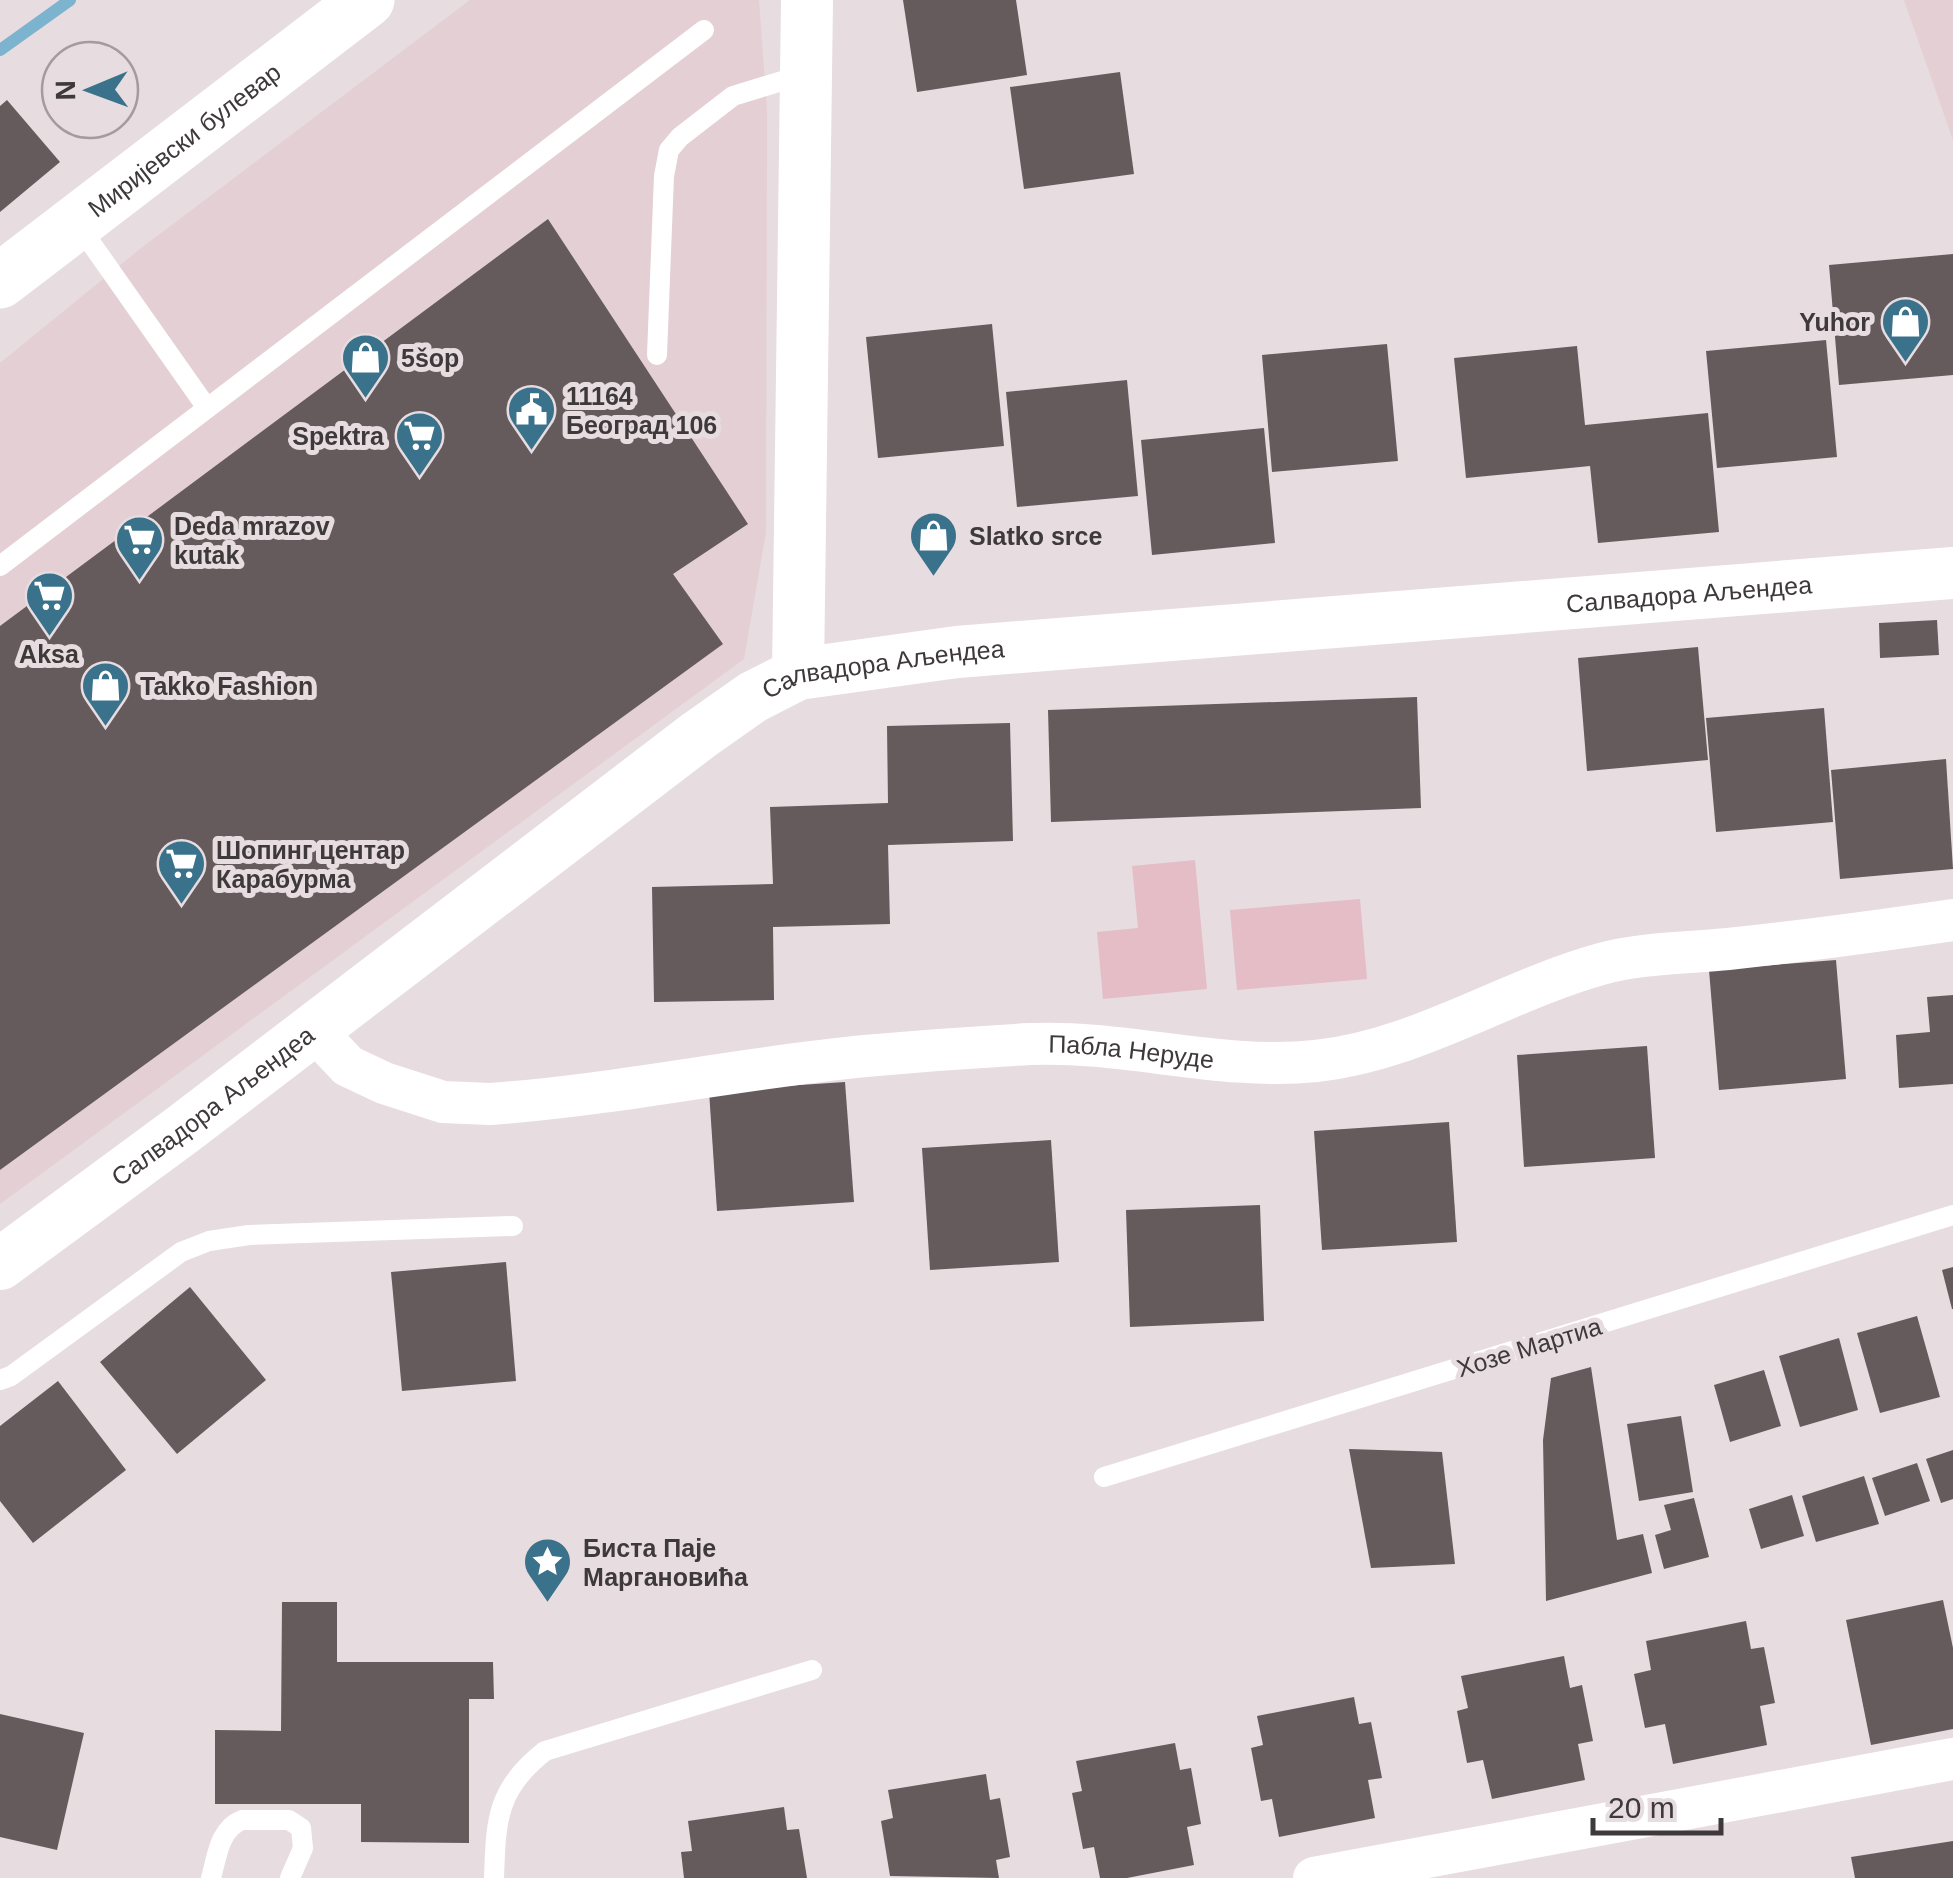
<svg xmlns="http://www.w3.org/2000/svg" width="1953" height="1878" font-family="Helvetica,sans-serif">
<rect width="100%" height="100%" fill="#e7dcdf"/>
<g fill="#e3cfd4">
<polygon points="470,0 759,0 767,111 766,532 744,659 0,1204 0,363 140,249"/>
<polygon points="1904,0 1953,0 1953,140"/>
</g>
<g fill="#e4bdc7">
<polygon points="1195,860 1207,989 1103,999 1097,932 1138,928 1132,866"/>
<polygon points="1360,899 1367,979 1237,990 1230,910"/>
</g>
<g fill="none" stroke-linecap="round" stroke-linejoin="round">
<polyline stroke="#7cb3cf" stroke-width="12" points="0,50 70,0"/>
</g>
<g fill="#655b5d">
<polygon points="903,0 1016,0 1027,75 917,92"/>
<polygon points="1120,72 1134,174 1024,189 1010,87"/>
<polygon points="7,100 60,162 0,212 0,106"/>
<polygon points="548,219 748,524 673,574 723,644 0,1170 0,626"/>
<polygon points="1953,254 1953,375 1839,385 1829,265"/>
<polygon points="992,324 1004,446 878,458 866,337"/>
<polygon points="1826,340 1837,457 1717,468 1706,351"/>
<polygon points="1387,344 1398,461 1272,472 1262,355"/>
<polygon points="1577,346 1585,425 1708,413 1719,532 1598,543 1590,466 1466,478 1454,358"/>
<polygon points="1127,380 1138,496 1017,507 1006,392"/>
<polygon points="1264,428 1275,543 1152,555 1141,440"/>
<polygon points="1937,620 1939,655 1880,658 1879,623"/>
<polygon points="1698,647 1708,760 1587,771 1578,658"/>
<polygon points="1417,697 1421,808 1051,822 1048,710"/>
<polygon points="1824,708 1833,822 1716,832 1706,718"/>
<polygon points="1010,723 1013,841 888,845 890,924 773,927 774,1000 654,1002 652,887 773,884 770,807 888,803 887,726"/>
<polygon points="1946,759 1953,869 1840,879 1831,770"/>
<polygon points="1836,960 1846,1079 1719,1090 1709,970"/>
<polygon points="1953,995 1953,1084 1899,1088 1896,1035 1930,1032 1927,997"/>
<polygon points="1647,1046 1655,1158 1524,1167 1517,1055"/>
<polygon points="845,1082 854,1202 717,1211 709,1091"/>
<polygon points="1449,1122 1457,1242 1322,1250 1314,1131"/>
<polygon points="1051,1140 1059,1262 930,1270 922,1148"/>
<polygon points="1260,1205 1264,1321 1130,1327 1126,1210"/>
<polygon points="506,1262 516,1381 402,1391 391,1272"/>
<polygon points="1953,1267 1953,1309 1952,1309 1942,1270"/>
<polygon points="190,1287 266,1380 177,1454 100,1362"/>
<polygon points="1917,1316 1940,1397 1880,1413 1857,1333"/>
<polygon points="1839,1338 1858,1410 1800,1427 1779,1356"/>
<polygon points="1591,1367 1617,1540 1643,1534 1652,1573 1546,1601 1543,1440 1551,1378"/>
<polygon points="1764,1370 1781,1426 1730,1442 1714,1385"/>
<polygon points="58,1381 126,1470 33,1543 0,1501 0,1426"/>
<polygon points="1681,1416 1693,1492 1639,1501 1627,1424"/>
<polygon points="1349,1449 1442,1452 1455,1564 1371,1568"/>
<polygon points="1953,1450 1953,1499 1941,1503 1926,1459"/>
<polygon points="1917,1463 1930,1501 1885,1516 1872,1478"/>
<polygon points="1864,1476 1879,1524 1816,1542 1802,1496"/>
<polygon points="1792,1495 1804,1536 1761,1549 1749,1509"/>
<polygon points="1694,1498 1709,1557 1664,1569 1655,1535 1671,1530 1664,1505"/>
<polygon points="1943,1600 1953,1648 1953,1729 1871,1745 1846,1620"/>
<polygon points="282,1602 337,1602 337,1662 493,1662 494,1699 469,1699 469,1843 361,1842 361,1804 215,1804 215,1730 281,1731"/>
<polygon points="1746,1621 1751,1649 1764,1647 1775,1703 1760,1706 1767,1745 1673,1764 1665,1724 1645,1728 1634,1674 1651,1670 1646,1641"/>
<polygon points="1564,1656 1570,1688 1582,1685 1593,1741 1578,1744 1585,1780 1492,1799 1483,1760 1467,1763 1457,1711 1468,1708 1461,1676"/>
<polygon points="1354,1697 1359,1724 1371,1722 1382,1778 1368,1780 1375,1818 1279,1837 1272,1799 1261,1801 1251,1748 1263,1745 1257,1716"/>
<polygon points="0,1714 84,1733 57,1850 0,1837"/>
<polygon points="1175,1743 1180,1770 1191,1768 1201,1824 1187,1827 1194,1865 1127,1878 1100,1878 1094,1847 1083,1849 1072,1793 1082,1791 1076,1761"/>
<polygon points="986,1774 990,1800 1000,1798 1010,1857 996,1860 999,1878 890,1876 881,1821 893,1818 888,1790"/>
<polygon points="784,1807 787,1830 799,1829 807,1878 684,1878 681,1852 692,1851 688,1821"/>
<polygon points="1953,1841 1953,1878 1855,1878 1851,1857"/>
</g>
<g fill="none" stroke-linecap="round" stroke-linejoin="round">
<g stroke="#fff" stroke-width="20">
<polyline points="79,226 207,408"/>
<polyline points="657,355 664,176 669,150 680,137 733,96 805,74"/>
<polyline points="0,566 704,30"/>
<polyline points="0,1380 11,1376 181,1252 209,1241 249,1235 513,1226"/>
<polyline points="1104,1477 1953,1215"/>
<path d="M211,1878c6,-21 8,-49 31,-58h47l12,8 2,20 -13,30"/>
<path d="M494,1878c2,-57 2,-89 51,-127l267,-81"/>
</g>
<g stroke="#fff" stroke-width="42">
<path id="s1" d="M313,1029l35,37 36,17 59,19 47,2c126,-9 250,-36 375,-48 55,-5 110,-9 165,-12 96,-4 190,27 286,17 102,-11 188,-70 285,-97 40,-11 86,-11 127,-15 76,-8 150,-18 225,-29"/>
<polyline points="1314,1878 1953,1759"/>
</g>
<g stroke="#fff" stroke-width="52">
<polyline points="798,674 807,0"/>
<path id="s2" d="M0,1264l182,-134 517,-395 54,-38 45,-23 159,-22 996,-79"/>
</g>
<path stroke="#fff" stroke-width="55" id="s3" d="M0,281l367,-281"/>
</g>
<defs>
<symbol id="shop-pin" viewBox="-11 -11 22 30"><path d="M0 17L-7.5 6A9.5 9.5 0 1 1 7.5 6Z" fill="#3a728c" stroke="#e7dcdf"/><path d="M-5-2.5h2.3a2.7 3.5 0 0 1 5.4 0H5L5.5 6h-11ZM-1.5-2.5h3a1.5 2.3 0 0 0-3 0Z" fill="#fff"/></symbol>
<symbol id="civic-pin" viewBox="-11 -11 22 30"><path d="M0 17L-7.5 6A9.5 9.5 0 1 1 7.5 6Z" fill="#3a728c" stroke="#e7dcdf"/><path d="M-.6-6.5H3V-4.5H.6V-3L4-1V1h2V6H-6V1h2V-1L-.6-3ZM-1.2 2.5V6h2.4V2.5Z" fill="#fff"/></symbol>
<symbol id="supermarket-pin" viewBox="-11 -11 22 30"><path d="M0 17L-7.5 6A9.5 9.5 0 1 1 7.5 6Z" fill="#3a728c" stroke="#e7dcdf"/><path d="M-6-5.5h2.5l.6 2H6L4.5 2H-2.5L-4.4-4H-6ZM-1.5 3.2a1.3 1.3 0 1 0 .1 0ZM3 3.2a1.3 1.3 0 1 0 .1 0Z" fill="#fff"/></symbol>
<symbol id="sight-pin" viewBox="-11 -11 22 30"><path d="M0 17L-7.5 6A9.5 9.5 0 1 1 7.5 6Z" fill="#3a728c" stroke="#e7dcdf"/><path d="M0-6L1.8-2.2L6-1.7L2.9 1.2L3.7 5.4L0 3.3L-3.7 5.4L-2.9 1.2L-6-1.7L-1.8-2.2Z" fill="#fff"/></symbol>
</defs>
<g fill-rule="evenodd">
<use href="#shop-pin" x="1878" y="294" width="55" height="75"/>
<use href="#shop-pin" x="338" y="330" width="55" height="75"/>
<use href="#civic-pin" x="504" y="382" width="55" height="75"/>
<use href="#supermarket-pin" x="392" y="408" width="55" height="75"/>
<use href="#shop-pin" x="906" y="508" width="55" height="75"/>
<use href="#supermarket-pin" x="112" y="512" width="55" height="75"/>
<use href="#supermarket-pin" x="22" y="568" width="55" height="75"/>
<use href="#shop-pin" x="78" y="658" width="55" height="75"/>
<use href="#supermarket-pin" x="154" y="836" width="55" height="75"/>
<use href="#sight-pin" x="520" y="1534" width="55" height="75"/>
</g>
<g text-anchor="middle" stroke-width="10" stroke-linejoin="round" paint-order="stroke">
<g font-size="25" fill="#3e393a" stroke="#e7dcdf">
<text dy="9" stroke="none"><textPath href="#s3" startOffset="232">Миријевски булевар</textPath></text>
<text dy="9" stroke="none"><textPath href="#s2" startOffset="1888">Салвадора Аљендеа</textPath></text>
<text dy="9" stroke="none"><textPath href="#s2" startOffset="1078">Салвадора Аљендеа</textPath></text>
<text dy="9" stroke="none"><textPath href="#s1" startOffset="845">Пабла Неруде</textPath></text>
<text dy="9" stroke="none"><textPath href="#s2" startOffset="265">Салвадора Аљендеа</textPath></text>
<text transform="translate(1529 1347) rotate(-17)" y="9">Хозе Мартиа</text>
</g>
<g font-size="25" font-weight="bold" fill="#3e393a" stroke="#e7dcdf" text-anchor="start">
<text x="1870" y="331" text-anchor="end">Yuhor</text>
<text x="401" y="367">5šop</text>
<text x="566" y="405">11164<tspan x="566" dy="29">Београд 106</tspan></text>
<text x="384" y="445" text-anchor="end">Spektra</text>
<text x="174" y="535">Deda mrazov<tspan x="174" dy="29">kutak</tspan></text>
<text x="969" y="545">Slatko srce</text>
<text x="49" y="663" text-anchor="middle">Aksa</text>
<text x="140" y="695">Takko Fashion</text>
<text x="216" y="859">Шопинг центар<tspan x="216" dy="29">Карабурма</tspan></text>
<text x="583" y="1557">Биста Паје<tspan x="583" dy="29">Маргановића</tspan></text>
</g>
</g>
<g transform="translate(90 90) rotate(269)"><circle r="48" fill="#e7dcdf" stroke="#a39b9d" stroke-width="2.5"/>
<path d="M0-8L18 38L0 25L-18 38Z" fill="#3a728c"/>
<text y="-15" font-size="28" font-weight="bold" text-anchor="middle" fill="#3e393a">N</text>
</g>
<path d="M1593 1818v15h128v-15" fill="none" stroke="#3e393a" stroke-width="5"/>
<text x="1608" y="1818" font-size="30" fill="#3e393a" stroke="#e7dcdf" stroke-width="8" paint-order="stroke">20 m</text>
</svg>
